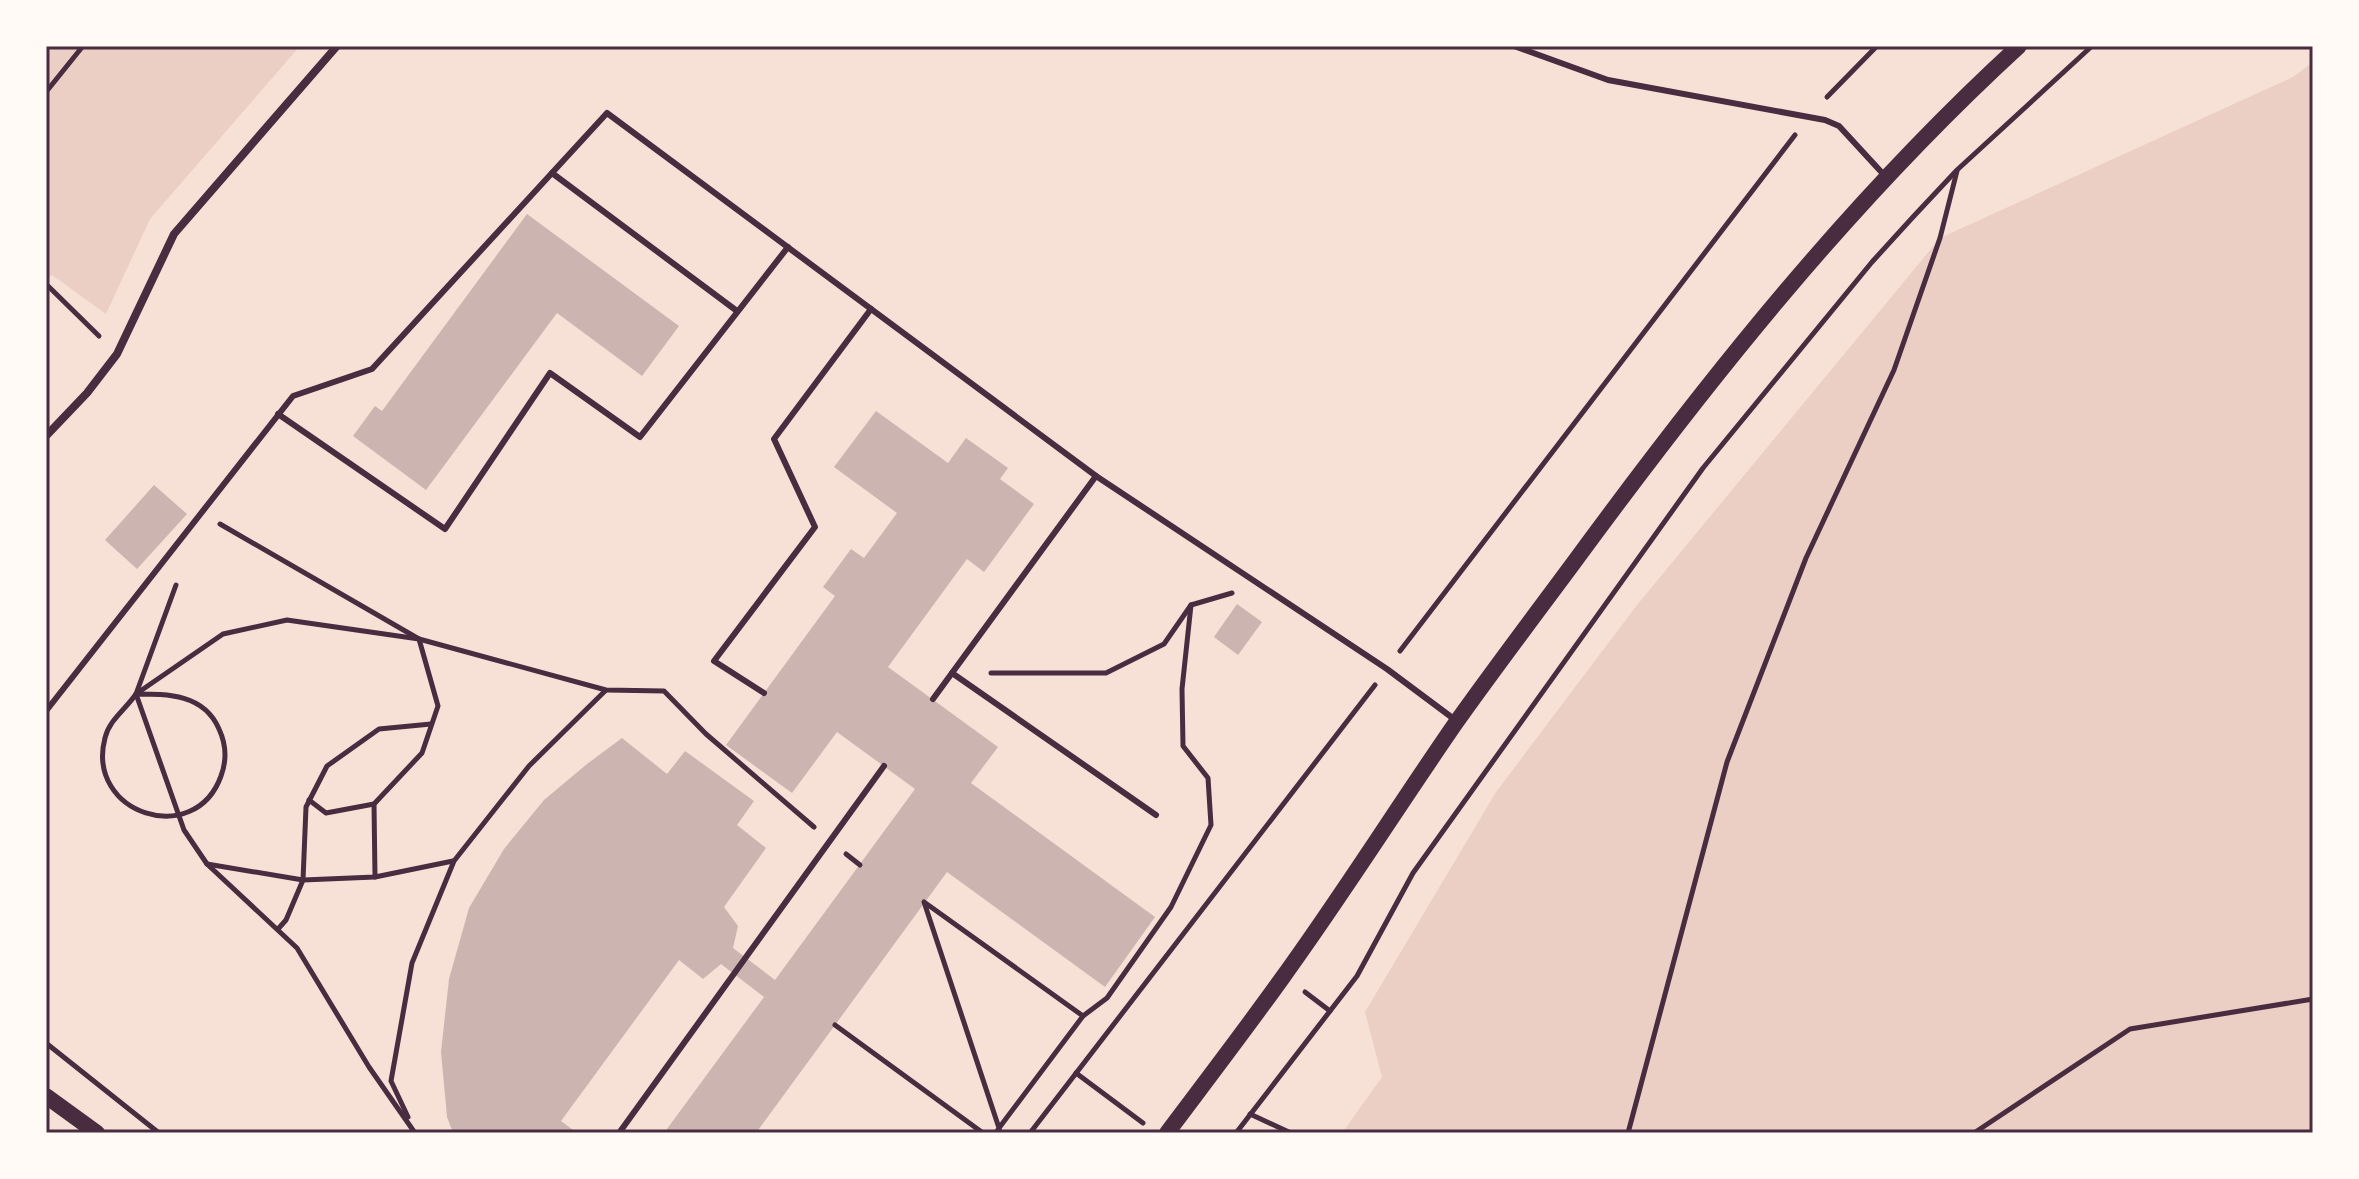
<svg xmlns="http://www.w3.org/2000/svg" width="2359" height="1179" font-family="Overpass,sans-serif">
<rect width="100%" height="100%" fill="#f7e1d7"/>
<g fill="#ebcfc5">
<polygon points="46,46 300,46 150,219 106,314 52,275 46,280"/>
<polygon points="2313,62 2313,1133 1342,1133 1382,1077 1365,1012 1496,792 1637,605 1940,238 2293,77"/>
</g>
<g fill="#ccb4b1">
<polygon points="527,214 679,326 642,376 557,313 426,490 353,436 375,406 382,411"/>
<polygon points="876,411 948,463 966,438 1008,468 1000,479 1034,504 984,572 967,559 888,667 998,747 971,783 1155,917 1105,987 947,872 756,1133 664,1133 764,997 721,964 703,979 679,960 561,1121 577,1133 453,1133 447,1117 441,1052 449,979 469,908 504,849 544,800 587,764 622,738 667,774 685,751 754,801 737,825 766,848 724,907 738,926 733,948 775,980 915,789 837,732 792,793 726,745 835,596 823,587 851,549 864,558 897,513 834,467"/>
<polygon points="154,485 187,514 137,569 105,540"/>
<polygon points="1237,604 1262,622 1238,655 1214,637"/>
</g>
<g fill="none" stroke-linecap="round" stroke-linejoin="round">
<g stroke="#4a2c40" stroke-width="5">
<polyline points="46,92 83,46"/>
<polyline points="1827,97 1877,46"/>
<polyline points="46,284 99,336"/>
<polyline points="220,524 419,639 438,706 422,753 374,804 326,813 309,800"/>
<polyline points="176,585 136,694 184,830 207,864 297,948 369,1067 415,1133"/>
<polyline points="1400,651 1795,135"/>
<polyline points="991,673 1106,673 1164,644 1191,605 1232,593"/>
<polyline points="136,694 223,634 287,620 419,639 606,690 664,691 706,734 814,827"/>
<path d="M136,694c32,0 68,0 83,35 7,15 8,31 2,47 -26,73 -136,38 -116,-38 4,-18 21,-29 31,-44z"/>
<polyline points="374,804 375,877"/>
<polyline points="846,854 860,865"/>
<polyline points="207,864 303,880 375,877 453,861"/>
<polyline points="278,929 286,920 303,880 306,807 327,766 379,729 431,724"/>
<polyline points="1305,992 1330,1011"/>
<polyline points="1083,1016 1107,998 1171,907 1211,825 1208,778 1183,746 1182,689 1191,605"/>
<polyline points="835,1025 983,1133"/>
<polyline points="46,1043 159,1133"/>
<polyline points="1076,1073 1143,1123"/>
<polyline points="1250,1114 1291,1133"/>
<polyline points="408,1117 391,1081 412,963 454,861 529,766 605,691"/>
<polyline points="996,1133 999,1128 1083,1016 924,902 999,1128 1000,1133"/>
<polyline points="1030,1133 1375,685"/>
<polyline points="1236,1133 1357,976 1413,873 1703,468 1872,262 1913,217 1957,170 2092,46"/>
<polyline points="1628,1133 1727,762 1806,558 1894,370 1940,238 1957,171"/>
<polyline points="1974,1133 2130,1029 2313,999"/>
</g>
<g stroke="#4a2c40" stroke-width="6">
<polyline points="1514,46 1608,80 1825,120 1839,126 1885,176"/>
<polyline points="552,173 737,311"/>
<polyline points="278,414 445,529 550,373 640,437 788,247"/>
<polyline points="1096,476 952,673 1156,815"/>
<polyline points="764,693 714,661 815,527 774,439 871,309"/>
<polyline points="933,699 952,673"/>
<polyline points="46,711 293,396 372,369 607,113 1096,476 1387,669 1454,719"/>
<polyline points="619,1133 884,766"/>
</g>
<polyline stroke="#4a2c40" stroke-width="8" points="46,436 87,393 117,354 174,234 337,46"/>
<g stroke="#4a2c40" stroke-width="16">
<polyline points="46,1096 97,1133"/>
<path d="M1167,1133c39,-52 78,-103 116,-156 60,-83 114,-169 172,-253 39,-55 80,-109 120,-163 135,-184 276,-361 444,-515"/>
</g>
</g>
<rect width="2359" height="1179" fill="none" stroke="#fffaf5" stroke-width="96"/>
<rect x="48" y="48" width="2263" height="1083" fill="none" stroke="#4a2c40" stroke-width="3"/>
</svg>
